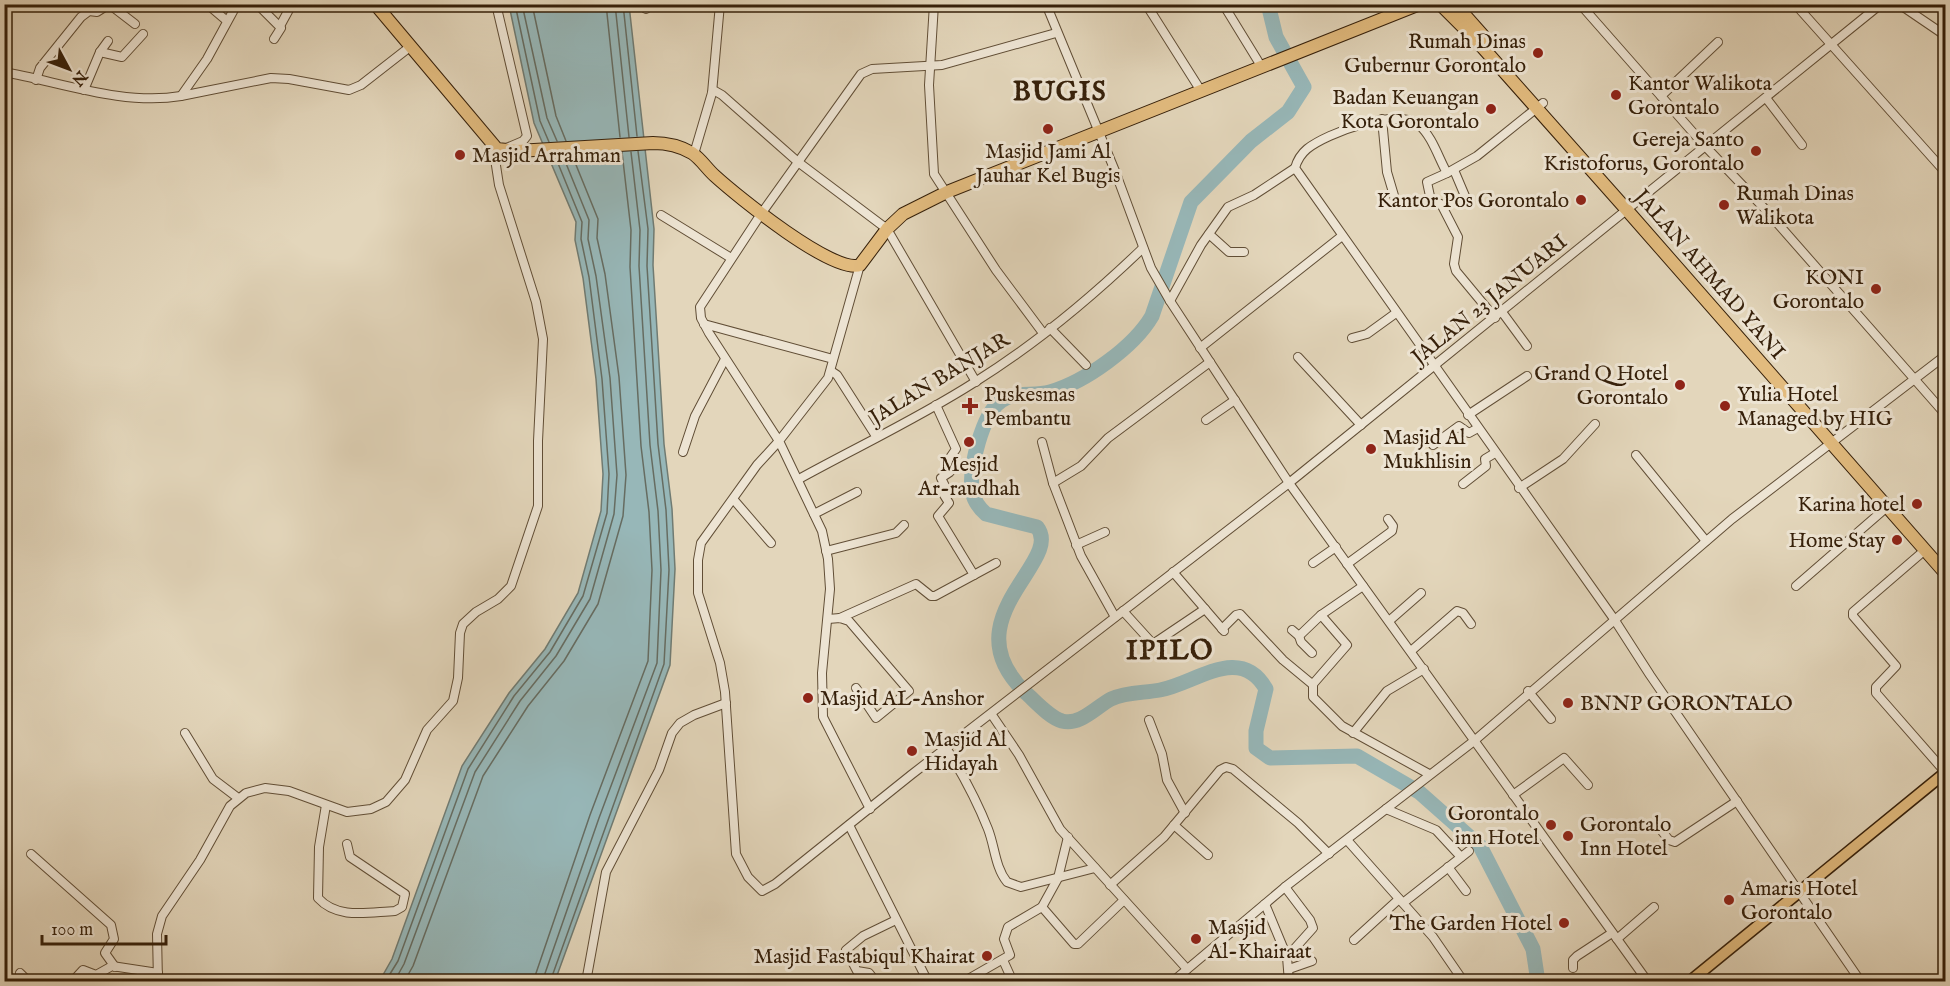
<svg xmlns="http://www.w3.org/2000/svg" width="1950" height="986" font-family="'IM FELL English',serif">
<rect width="100%" height="100%" fill="#e3d6bb"/>
<filter id="stains"><feTurbulence type="fractalNoise" baseFrequency=".00333" numOctaves="4"/><feColorMatrix values="0 0 0 0 .2 0 0 0 0 .09 0 0 0 0 .02 0 0 0 .5 -.17"/></filter>
<radialGradient id="worn" r=".72"><stop offset=".6" stop-color="#630" stop-opacity="0"/><stop offset="1" stop-color="#630" stop-opacity=".3"/></radialGradient>
<polygon fill="#97b7b8" stroke="#707b72" stroke-width="1.5" points="509,5 629,5 654,229 653,265 664,444 672,509 675,569 670,665 555,981 379,982 392,959 462,766 509,693 545,649 578,593 601,511 603,474 596,379 583,278 575,240 576,222 534,123"/>
<g fill="none" stroke-linecap="round" stroke-linejoin="round">
<g stroke="#666c61" stroke-width="1.5">
<polyline points="515,4 540,121 549,142"/>
<polyline points="522,4 547,118 557,141"/>
<polyline points="532,4 556,116 566,141"/>
<polyline points="606,4 620,137"/>
<polyline points="615,4 629,137"/>
<polyline points="623,4 637,136"/>
<polyline points="385,982 398,961 468,769 514,696 550,652 583,596 607,513 609,474 602,379 589,277 581,239 582,222 555,156"/>
<polyline points="394,982 404,964 475,772 520,701 556,656 590,599 614,514 617,475 610,378 596,276 588,239 589,220 563,156"/>
<polyline points="404,982 413,966 483,776 528,706 564,661 598,604 623,516 626,475 619,377 605,274 597,238 598,219 572,155"/>
<polyline points="533,982 590,815 648,661 652,570 649,512 641,446 630,267 631,230 622,152"/>
<polyline points="542,982 599,818 657,663 661,570 658,511 650,445 639,266 640,230 631,152"/>
<polyline points="550,982 664,664 669,570 666,510 658,444 647,266 648,229 638,151"/>
</g>
<path stroke="#97b7b8" stroke-width="15" d="M1268,4l8,33 28,50 -16,25 -37,29 -60,61 -39,114c-18,31 -67,66 -102,76 -17,5 -34,-2 -49,9 -19,13 -32,68 -29,90 2,10 7,17 14,23l51,13c28,35 -89,92 -11,166 10,9 23,24 36,28 18,5 34,-14 49,-22 15,-7 33,-6 49,-9 35,-6 80,-47 106,-1l-10,42v17l14,10 87,-2 62,36 61,54 53,103 5,33"/>
<defs>
<g id="minor">
<polyline points="109,4 135,24"/>
<polyline points="207,4 227,21"/>
<polyline points="257,4 281,28 274,39"/>
<polyline points="496,4 527,136 523,141 504,149"/>
<polyline points="646,4 646,9"/>
<polyline points="934,4 929,85 934,174 996,270 1043,333"/>
<polyline points="1046,4 1115,171 1151,268 1170,301 1289,483 1648,982"/>
<polyline points="1146,4 1201,91"/>
<polyline points="1223,4 1258,61"/>
<polyline points="1580,4 1704,145 1764,208 1946,415"/>
<polyline points="1795,4 1946,173"/>
<polyline points="1899,4 1946,36"/>
<polyline points="280,26 292,4"/>
<polyline points="1056,33 942,65 872,69 861,74 761,214 700,307 701,318 709,333 779,441 757,465 701,543 698,560 698,593 720,663 725,692 736,854 748,877 762,891 775,884 911,775 1289,483 1881,4"/>
<polyline points="100,52 122,57 143,34"/>
<path d="M4,72c56,10 120,34 177,24l26,-37 30,-55"/>
<polyline points="36,80 40,68 81,17 89,11 97,12 108,5"/>
<polyline points="84,90 100,52 108,41"/>
<polyline points="712,93 715,91 722,95 798,162 887,229 976,382"/>
<polyline points="181,96 271,78 289,79 349,90 361,85 411,46"/>
<polyline points="1661,96 1718,42"/>
<polyline points="1766,98 1802,145"/>
<path d="M1543,103l-66,53 -30,17c-8,-14 -15,-37 -28,-48 -22,-18 -92,8 -112,24 -6,5 -10,12 -12,19l319,451 36,56 211,307"/>
<polyline points="1382,119 1387,172 1395,199"/>
<polyline points="694,154 712,93 720,4"/>
<polyline points="1454,170 1465,196"/>
<polyline points="1447,173 1427,182 1431,201 1441,204 1458,237 1454,264 1456,271 1495,318"/>
<polyline points="661,215 731,258"/>
<polyline points="1209,234 1229,252 1244,252"/>
<polyline points="860,265 828,378 779,441 822,531 828,559 830,589 822,673 823,717 870,809"/>
<polyline points="1170,301 1201,245 1228,207 1254,195 1295,168"/>
<polyline points="1502,312 1527,346"/>
<polyline points="704,324 833,359"/>
<polyline points="1050,328 1086,365"/>
<polyline points="1352,338 1367,334 1396,313"/>
<polyline points="1200,348 1342,236"/>
<polyline points="1298,357 1361,425"/>
<polyline points="831,371 837,375 876,436"/>
<polyline points="936,405 956,449 947,462 950,472 941,478 947,490 944,495 949,503 938,516 974,575"/>
<polyline points="1468,415 1527,376"/>
<polyline points="1206,420 1235,400"/>
<polyline points="1042,442 1053,483"/>
<polyline points="1433,445 1459,426 1469,433 1478,428"/>
<polyline points="683,452 695,416 725,359"/>
<polyline points="1636,455 1706,541"/>
<path d="M799,479c58,-32 120,-61 176,-97 61,-38 117,-85 168,-134"/>
<polyline points="1463,484 1486,466 1485,459 1495,453"/>
<polyline points="1519,488 1563,459 1595,424"/>
<polyline points="734,500 771,543"/>
<polyline points="814,514 857,492"/>
<polyline points="1076,545 1105,532"/>
<polyline points="1925,550 1853,612 1853,616 1896,666 1876,687 1876,693 1946,773"/>
<polyline points="826,551 896,533 904,525"/>
<polyline points="1313,563 1336,547"/>
<polyline points="1347,564 1392,531 1393,526 1388,519"/>
<polyline points="1173,572 1224,631"/>
<polyline points="1796,586 1887,507"/>
<polyline points="1123,611 1153,644 1205,609"/>
<polyline points="1321,615 1347,645 1313,684 1313,697 1342,726 1429,774"/>
<polyline points="1115,617 1081,556 1053,483 1081,466 1108,438 1210,362"/>
<polyline points="840,618 916,584 931,596 935,596 996,563"/>
<polyline points="828,619 840,618 849,621 909,691 876,718 856,688"/>
<polyline points="1389,621 1421,593"/>
<polyline points="1222,629 1236,615 1240,614 1283,660 1312,684"/>
<polyline points="1292,630 1299,636 1321,615 1363,586"/>
<polyline points="1299,636 1301,642 1312,653"/>
<polyline points="1411,651 1457,611 1463,613 1471,624"/>
<polyline points="1528,691 1551,719"/>
<polyline points="992,715 1019,755 1060,829 1187,969"/>
<polyline points="1149,720 1162,754 1167,780 1185,813"/>
<polyline points="185,733 213,779 238,798"/>
<polyline points="1353,733 1387,691 1424,669"/>
<path d="M947,749c16,26 30,52 41,80 7,18 7,38 19,53l14,5 74,-19"/>
<polyline points="1513,795 1564,758 1588,785"/>
<path d="M326,805l-7,42 -1,51c20,22 51,14 77,13l7,-4 3,-13 -55,-37 -3,-13"/>
<polyline points="1386,809 1436,830 1461,857"/>
<polyline points="849,825 928,982"/>
<polyline points="1174,825 1208,855"/>
<polyline points="1657,825 1669,840 1675,842 1737,801"/>
<polyline points="1347,840 1433,937 1464,982"/>
<polyline points="31,854 111,925 114,939 105,953 115,967"/>
<polyline points="1448,867 1466,891"/>
<polyline points="1110,885 1164,837 1220,770 1226,767 1233,769 1298,823 1329,854"/>
<polyline points="1285,887 1310,920 1313,928 1287,957"/>
<polyline points="1403,903 1469,851"/>
<polyline points="1265,904 1287,957 1289,982"/>
<polyline points="1042,907 1074,944 1078,944 1124,900"/>
<polyline points="1617,939 1654,907"/>
<polyline points="1354,940 1399,899"/>
<polyline points="1003,960 1013,982"/>
<polyline points="1573,968 1573,960 1577,956 1612,933"/>
<polyline points="1289,969 1312,961"/>
<polyline points="20,973 29,982"/>
<polyline points="72,982 83,970 96,975 112,966 158,973"/>
<polyline points="158,982 157,934 162,916 200,860 230,806 246,793 265,788 289,791 347,812 371,809 386,802 405,780 427,730 453,701 458,678 460,633 463,624 476,612 498,599 511,586 538,506 538,441 543,339 536,302 499,185 493,146"/>
<polyline points="586,982 606,872 659,770 672,733 680,723 694,715 726,703"/>
<polyline points="876,982 869,973 857,971 846,950 863,936 896,920"/>
<polyline points="963,982 1010,955 1004,939 1008,927 1042,907 1058,878 1068,837"/>
<polyline points="1172,982 1285,887 1474,741 1732,519 1946,355"/>
</g>
<polyline id="major" points="1689,982 1946,772"/>
<g id="highway">
<path d="M375,4l122,145 20,2 136,-8c14,0 27,3 39,10 9,6 15,16 23,23 22,20 119,99 145,89l27,-36 16,-15 44,-22 473,-188"/>
<polyline points="1440,4 1476,40 1626,209 1946,574"/>
<polyline points="1455,4 1486,39"/>
</g>
</defs>
<use href="#minor" stroke="#614e36" stroke-width="10"/>
<use href="#major" stroke="#36200a" stroke-width="13"/>
<use href="#highway" stroke="#36200a" stroke-width="14"/>
<use href="#minor" stroke="#ede4d3" stroke-width="8"/>
<use href="#major" stroke="#e2bb7e" stroke-width="10"/>
<use href="#highway" stroke="#e2bb7e" stroke-width="12"/>
</g>
<g fill="#8f2418" stroke="#ede4d3" stroke-width="2">
<circle cx="1538" cy="53" r="6"/>
<circle cx="1616" cy="95" r="6"/>
<circle cx="1491" cy="109" r="6"/>
<circle cx="1048" cy="129" r="6"/>
<circle cx="1756" cy="151" r="6"/>
<circle cx="460" cy="155" r="6"/>
<circle cx="1581" cy="200" r="6"/>
<circle cx="1724" cy="205" r="6"/>
<circle cx="1876" cy="289" r="6"/>
<circle cx="1680" cy="385" r="6"/>
<path d="M967 397h6v6h6v6h-6v6h-6v-6h-6v-6h6z"/>
<circle cx="1725" cy="406" r="6"/>
<circle cx="969" cy="442" r="6"/>
<circle cx="1371" cy="449" r="6"/>
<circle cx="1917" cy="504" r="6"/>
<circle cx="1897" cy="540" r="6"/>
<circle cx="808" cy="698" r="6"/>
<circle cx="1568" cy="703" r="6"/>
<circle cx="912" cy="751" r="6"/>
<circle cx="1551" cy="825" r="6"/>
<circle cx="1568" cy="836" r="6"/>
<circle cx="1729" cy="900" r="6"/>
<circle cx="1564" cy="923" r="6"/>
<circle cx="1196" cy="939" r="6"/>
<circle cx="987" cy="956" r="6"/>
</g>
<g text-anchor="middle" stroke-width="6" stroke-linejoin="round" paint-order="stroke">
<g font-size="21" fill="#36200a" stroke="#ede4d3" text-anchor="start">
<text x="1526" y="48" text-anchor="end">Rumah Dinas<tspan x="1526" dy="24">Gubernur Gorontalo</tspan></text>
<text x="1628" y="90">Kantor Walikota<tspan x="1628" dy="24">Gorontalo</tspan></text>
<text x="1479" y="104" text-anchor="end">Badan Keuangan<tspan x="1479" dy="24">Kota Gorontalo</tspan></text>
<text x="1744" y="146" text-anchor="end">Gereja Santo<tspan x="1744" dy="24">Kristoforus, Gorontalo</tspan></text>
<text x="1048" y="158" text-anchor="middle">Masjid Jami Al<tspan x="1048" dy="24">Jauhar Kel Bugis</tspan></text>
<text x="472" y="162">Masjid Arrahman</text>
<text x="1736" y="200">Rumah Dinas<tspan x="1736" dy="24">Walikota</tspan></text>
<text x="1569" y="207" text-anchor="end">Kantor Pos Gorontalo</text>
<text x="1864" y="284" text-anchor="end">KONI<tspan x="1864" dy="24">Gorontalo</tspan></text>
<text x="1668" y="380" text-anchor="end">Grand Q Hotel<tspan x="1668" dy="24">Gorontalo</tspan></text>
<text x="984" y="401">Puskesmas<tspan x="984" dy="24">Pembantu</tspan></text>
<text x="1737" y="401">Yulia Hotel<tspan x="1737" dy="24">Managed by HIG</tspan></text>
<text x="1383" y="444">Masjid Al<tspan x="1383" dy="24">Mukhlisin</tspan></text>
<text x="969" y="471" text-anchor="middle">Mesjid<tspan x="969" dy="24">Ar-raudhah</tspan></text>
<text x="1905" y="511" text-anchor="end">Karina hotel</text>
<text x="1885" y="547" text-anchor="end">Home Stay</text>
<text x="820" y="705">Masjid AL-Anshor</text>
<text x="1580" y="710">BNNP GORONTALO</text>
<text x="924" y="746">Masjid Al<tspan x="924" dy="24">Hidayah</tspan></text>
<text x="1539" y="820" text-anchor="end">Gorontalo<tspan x="1539" dy="24">inn Hotel</tspan></text>
<text x="1580" y="831">Gorontalo<tspan x="1580" dy="24">Inn Hotel</tspan></text>
<text x="1741" y="895">Amaris Hotel<tspan x="1741" dy="24">Gorontalo</tspan></text>
<text x="1552" y="930" text-anchor="end">The Garden Hotel</text>
<text x="1208" y="934">Masjid<tspan x="1208" dy="24">Al-Khairaat</tspan></text>
<text x="975" y="963" text-anchor="end">Masjid Fastabiqul Khairat</text>
</g>
<g font-size="21" fill="#36200a" stroke="#ede4d3">
<text transform="translate(1710 274) rotate(49)" y="7">JALAN AHMAD YANI</text>
<text transform="translate(1489 299) rotate(-39)" y="7">JALAN 23 JANUARI</text>
<text transform="translate(939 378) rotate(-31)" y="7">JALAN BANJAR</text>
</g>
<g font-size="27" font-weight="bold" letter-spacing="1.5" fill="#36200a" stroke="#ede4d3">
<text x="1060" y="100">BUGIS</text>
<text x="1170" y="659">IPILO</text>
</g>
</g>
<rect width="1950" height="986" fill="none" stroke="#e3d6bb" stroke-width="24"/>
<rect x="6" y="6" width="1938" height="974" fill="none" stroke="#36200a" stroke-width="3"/>
<rect x="12" y="12" width="1926" height="962" fill="none" stroke="#36200a" stroke-width="1.5"/>
<g transform="translate(69 69) rotate(131)" stroke="#ede4d3" stroke-width="4.5" paint-order="stroke">
<path d="M0-4.5L10 22L0 15L-10 22Z" fill="#36200a"/>
<text y="-9" font-size="16" font-weight="bold" text-anchor="middle" fill="#36200a">N</text>
</g>
<path d="M42 935v9h124v-9" fill="none" stroke="#36200a" stroke-width="3"/>
<text x="51" y="935" font-size="18" fill="#36200a" stroke="#ede4d3" stroke-width="4.5" paint-order="stroke">100 m</text>
<rect width="100%" height="100%" filter="url(#stains)"/>
<rect width="100%" height="100%" fill="url(#worn)"/>
</svg>
